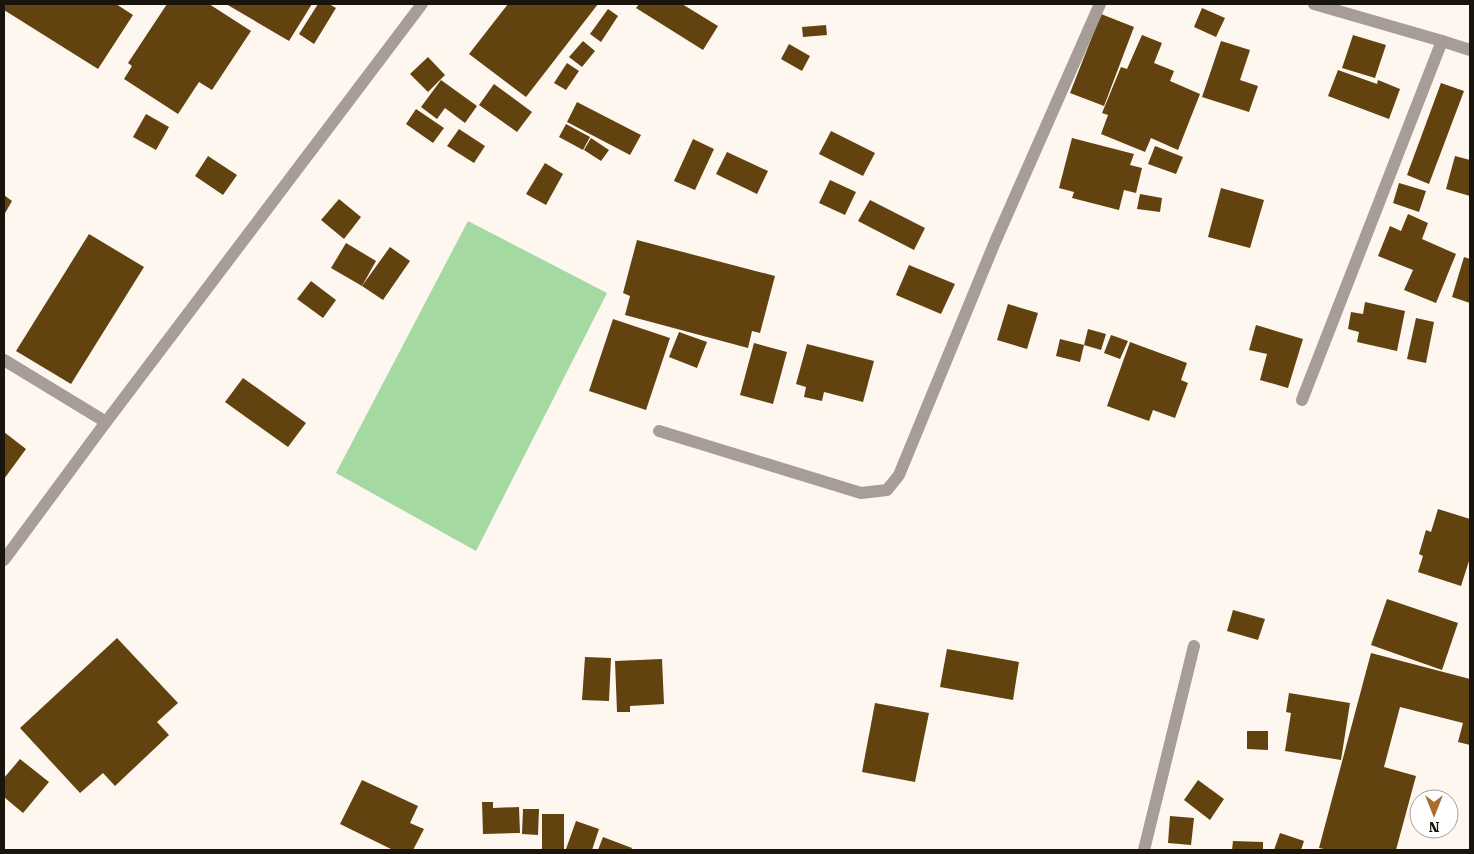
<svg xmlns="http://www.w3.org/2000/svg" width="1474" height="854" font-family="'Roboto Serif',serif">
<rect width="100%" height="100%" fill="#fdf7ef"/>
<polygon fill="#a4d9a2" points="468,221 607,293 476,551 336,473"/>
<g fill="#62420f">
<polygon points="4,4 116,4 133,15 98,69 4,10"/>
<polygon points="167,4 209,4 251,31 212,90 199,82 178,114 124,79 132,66 128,63"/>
<polygon points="226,4 312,4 289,41"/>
<polygon points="318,4 329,4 336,8 314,44 299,34"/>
<polygon points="508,4 598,4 526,97 469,54"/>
<polygon points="639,4 682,4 718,26 703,50 636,8"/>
<polygon points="1202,8 1225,18 1216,37 1194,27"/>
<polygon points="608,9 618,16 601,42 590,34"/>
<polygon points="1101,14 1134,27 1104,106 1070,93"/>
<polygon points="826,25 827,35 803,37 802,27"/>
<polygon points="1142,35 1162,43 1154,63 1174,71 1170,81 1200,94 1178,150 1151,138 1145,152 1101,134 1108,115 1102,113 1121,67 1127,69"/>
<polygon points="1353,35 1386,45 1375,78 1342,68"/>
<polygon points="583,41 595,51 582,67 569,57"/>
<polygon points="1221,41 1250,50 1240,80 1258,86 1249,112 1202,97"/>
<polygon points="789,44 810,56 802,71 781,59"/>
<polygon points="428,57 445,75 428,92 410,74"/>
<polygon points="567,63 579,71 566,90 554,83"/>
<polygon points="1338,70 1377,84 1378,80 1400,89 1389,119 1328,96"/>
<polygon points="441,80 477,106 465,123 445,108 437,119 421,107"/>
<polygon points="1441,83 1464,91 1429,184 1407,175"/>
<polygon points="494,84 532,112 517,132 479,105"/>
<polygon points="577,102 641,135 630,155 567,122"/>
<polygon points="416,109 444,128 433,143 406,124"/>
<polygon points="146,114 169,127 156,150 133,137"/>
<polygon points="566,124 590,137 583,150 559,137"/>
<polygon points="459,129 485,146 474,163 447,146"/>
<polygon points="831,131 875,153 863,176 819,154"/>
<polygon points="591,138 609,150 601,161 584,150"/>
<polygon points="1072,138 1134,154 1130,165 1142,168 1136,193 1124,190 1119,210 1072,198 1074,192 1059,188"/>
<polygon points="693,139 714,149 695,190 674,181"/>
<polygon points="1155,146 1183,157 1176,174 1148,164"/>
<polygon points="727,152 768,171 757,194 716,174"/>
<polygon points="208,156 237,175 223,195 195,176"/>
<polygon points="1455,156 1470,160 1470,196 1446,189"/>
<polygon points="545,163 563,174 546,205 526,194"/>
<polygon points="830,180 856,192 845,215 819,203"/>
<polygon points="1399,183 1426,191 1419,212 1393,203"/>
<polygon points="1221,188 1264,200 1250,248 1208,237"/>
<polygon points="1140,194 1162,198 1160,212 1137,209"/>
<polygon points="4,195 12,201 4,215"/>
<polygon points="339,199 361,217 344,239 321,220"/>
<polygon points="870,200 925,228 914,250 858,221"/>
<polygon points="1408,214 1428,223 1422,239 1456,254 1436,303 1404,290 1413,270 1378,256 1390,226 1401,231"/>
<polygon points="89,234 144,267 71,384 16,351"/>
<polygon points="637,240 775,276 760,333 752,331 748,348 625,315 630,296 623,293"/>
<polygon points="346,243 376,261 362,286 331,268"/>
<polygon points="390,247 410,261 383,300 362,286"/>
<polygon points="1464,257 1470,259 1470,303 1452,297"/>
<polygon points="909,265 955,284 941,314 896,295"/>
<polygon points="311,281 336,300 323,318 297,299"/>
<polygon points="1365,302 1405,311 1397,351 1357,342 1359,332 1348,329 1351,312 1363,314"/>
<polygon points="1008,304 1038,313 1027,349 997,340"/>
<polygon points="1416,318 1434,322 1426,363 1407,359"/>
<polygon points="613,319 670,338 646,410 589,391"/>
<polygon points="1256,325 1303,339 1288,388 1260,380 1267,354 1249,350"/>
<polygon points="1088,329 1106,334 1101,350 1084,345"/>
<polygon points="679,332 707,342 697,368 669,357"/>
<polygon points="1111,335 1128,341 1120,359 1104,353"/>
<polygon points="1060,339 1084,345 1080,362 1056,356"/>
<polygon points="1130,342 1187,363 1181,380 1188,383 1175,418 1153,410 1149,421 1107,406"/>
<polygon points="754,343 787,352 773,404 740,395"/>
<polygon points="807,344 874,361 863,402 824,392 822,401 804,397 806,387 796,384"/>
<polygon points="243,378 306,423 288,447 225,402"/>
<polygon points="4,432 26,449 4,479"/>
<polygon points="1438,509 1470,519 1470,558 1461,586 1418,572 1423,556 1419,554 1426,530 1431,532"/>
<polygon points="1387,599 1458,623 1442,670 1371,645"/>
<polygon points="1233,610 1265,619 1258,640 1227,631"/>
<polygon points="117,638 178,703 157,722 169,735 115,786 103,773 80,793 20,728"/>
<polygon points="947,649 1019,662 1013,700 940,687"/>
<polygon points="1371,653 1470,679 1470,745 1458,742 1463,723 1400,707 1384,767 1416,776 1396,850 1329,850 1319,848"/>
<polygon points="585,657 611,658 609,701 582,700"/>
<polygon points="662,659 664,704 630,706 630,712 617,712 615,661"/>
<polygon points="1289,693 1350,703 1341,760 1285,751 1291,713 1286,712"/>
<polygon points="875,703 929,713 915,782 862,772"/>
<polygon points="1247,731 1268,731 1268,750 1247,749"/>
<polygon points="20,759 49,782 23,813 4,797 4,778"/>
<polygon points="362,780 418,806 410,823 424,829 413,850 393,850 340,824"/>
<polygon points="1198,780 1224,799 1210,820 1184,800"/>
<polygon points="482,802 493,802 493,808 519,807 520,833 483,834"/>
<polygon points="523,809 539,809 538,835 522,834"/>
<rect x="542" y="814" width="22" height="36"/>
<polygon points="1170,816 1194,818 1191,845 1168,843"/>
<polygon points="576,821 599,829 592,850 566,849"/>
<polygon points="1280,833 1304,841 1301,850 1274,850"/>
<polygon points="603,837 632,848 631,850 598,850"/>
<polygon points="1233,841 1263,842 1263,850 1232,850"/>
</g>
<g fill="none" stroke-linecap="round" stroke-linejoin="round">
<g stroke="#a79c97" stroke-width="12">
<polyline points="1314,4 1442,41 1470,50"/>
<polyline points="4,360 106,422"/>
<polyline points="1302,400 1442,41"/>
<polyline points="659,431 861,493 887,490 899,475 995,242 1100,4"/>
<polyline points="4,560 106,422 422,4"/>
<polyline points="1144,850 1194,646"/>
</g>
</g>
<rect width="1474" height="854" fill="none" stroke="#19140c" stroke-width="10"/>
<g transform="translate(1434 814) rotate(180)"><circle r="24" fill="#ffffff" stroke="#a3a19e"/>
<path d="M0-4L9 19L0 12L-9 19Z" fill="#a86d2f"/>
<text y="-8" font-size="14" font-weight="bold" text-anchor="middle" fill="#19140c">N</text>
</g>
</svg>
